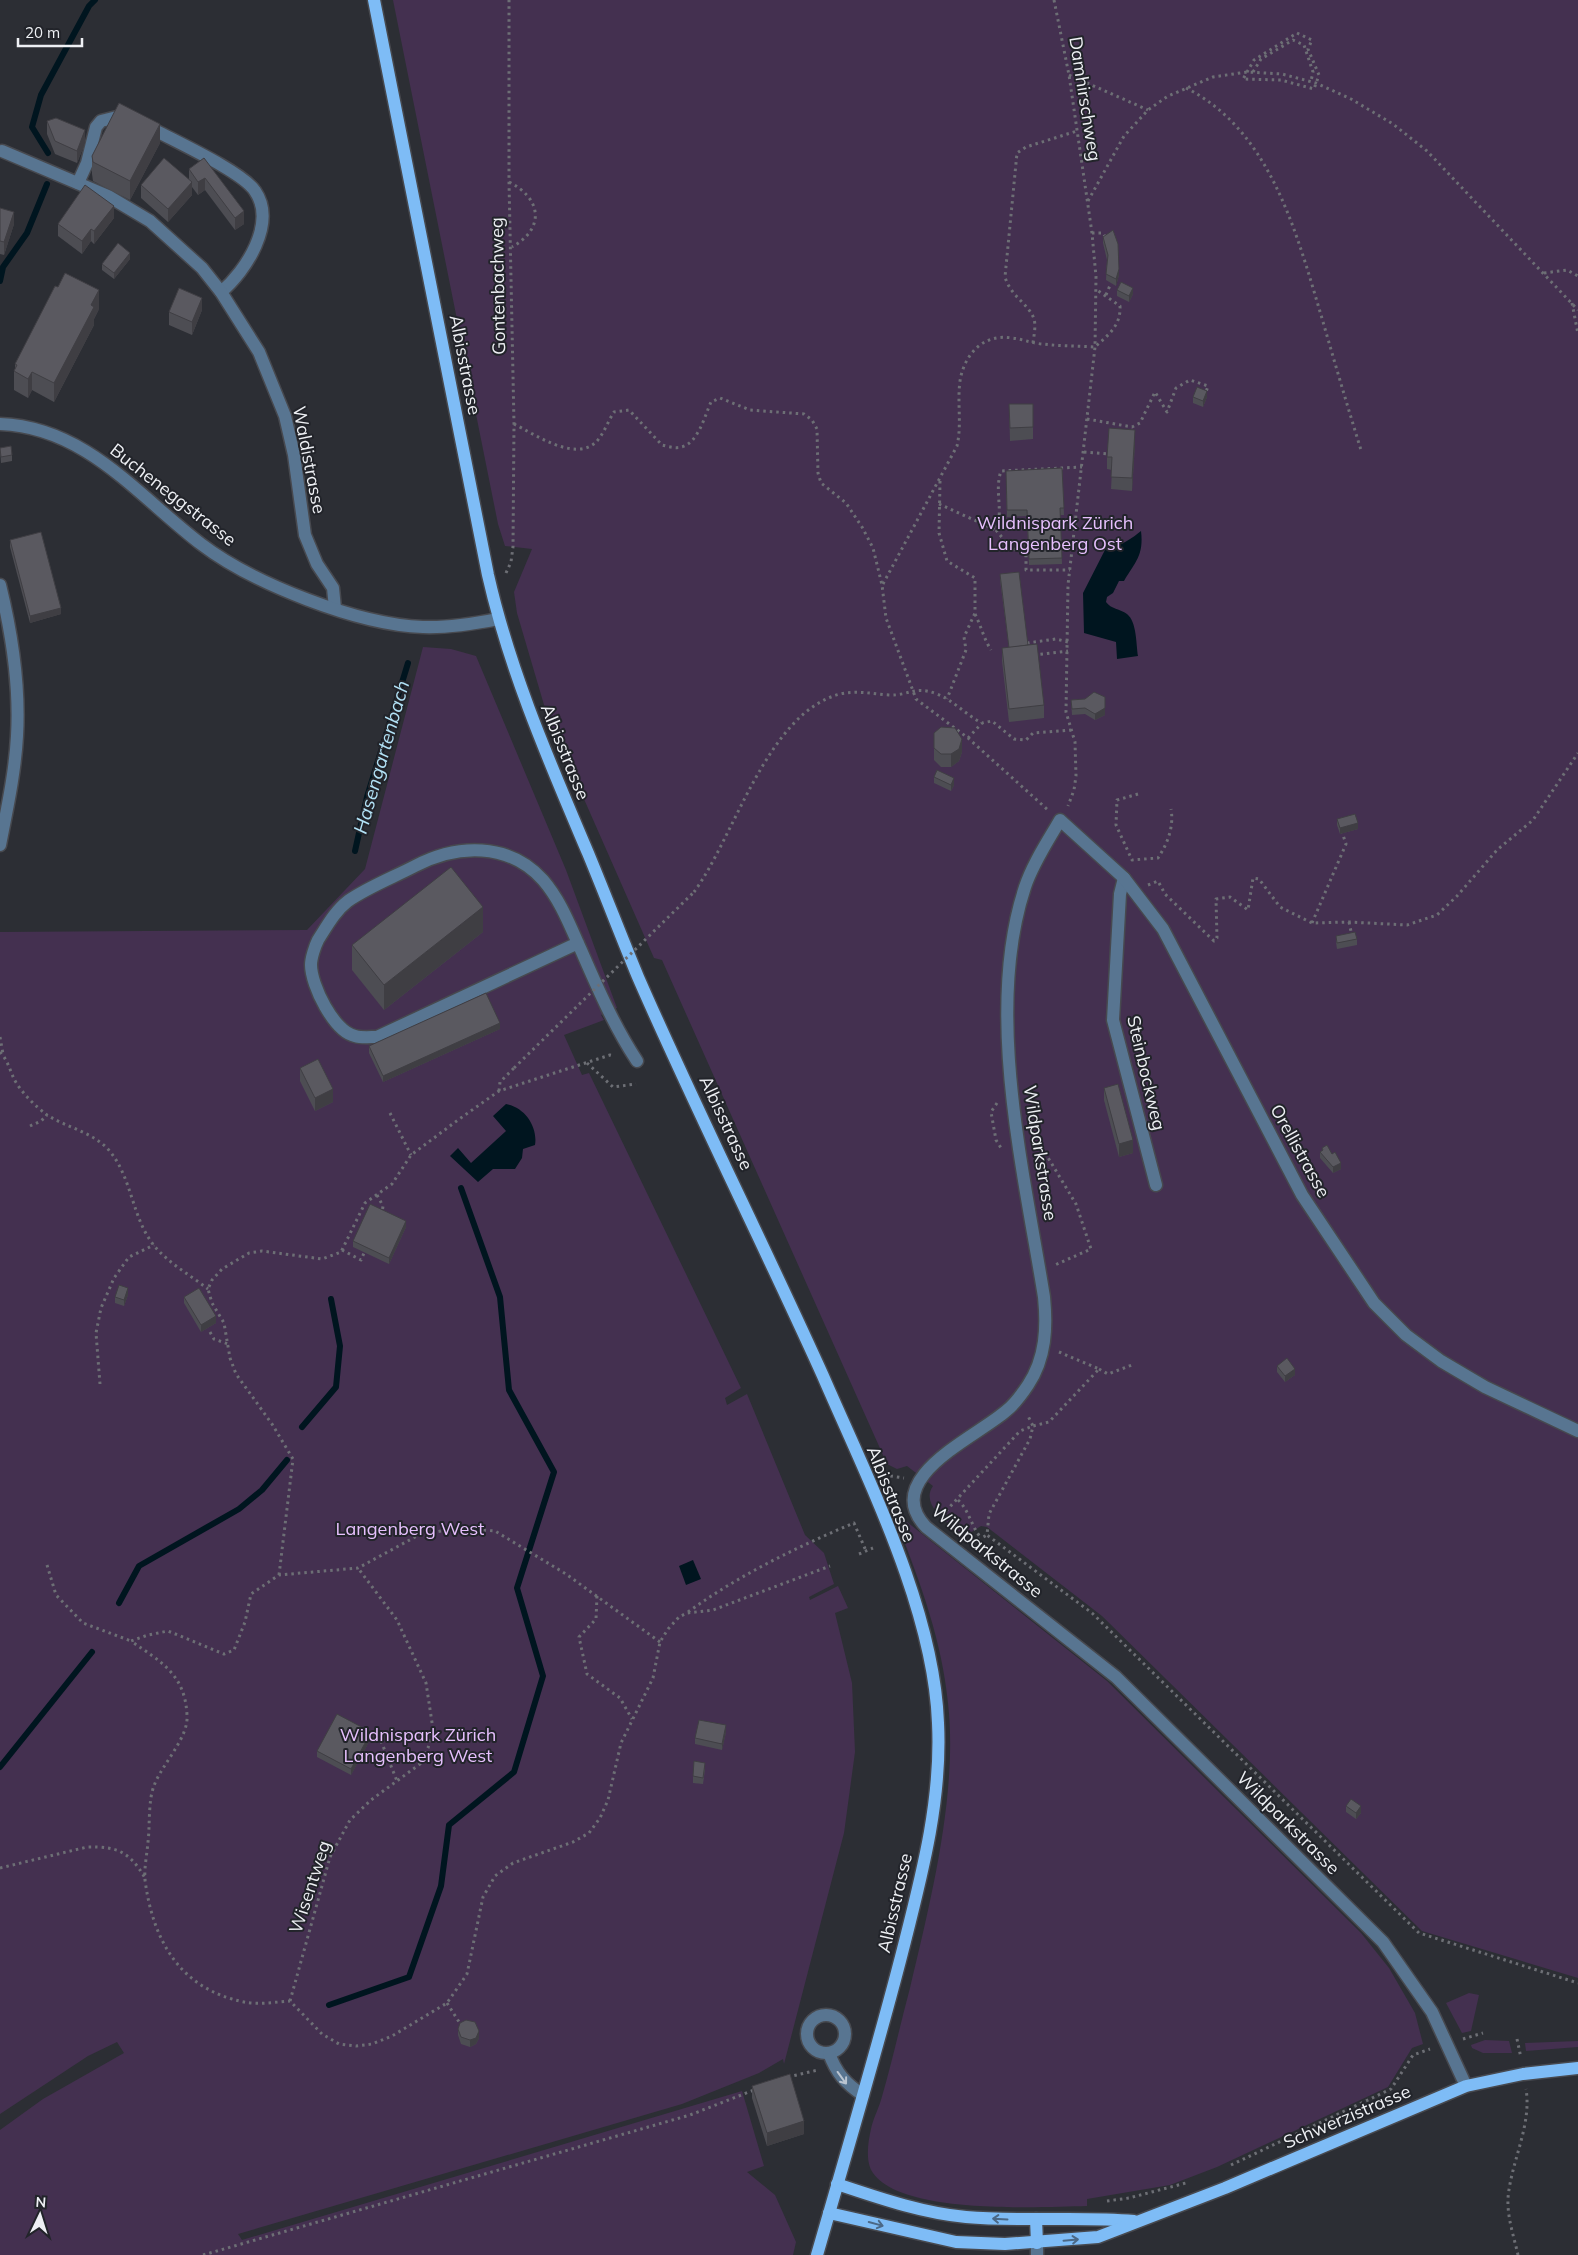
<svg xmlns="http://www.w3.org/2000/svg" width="1578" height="2255" font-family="Mulish,sans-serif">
<rect width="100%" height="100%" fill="#2c2e34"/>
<g fill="#443050">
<path d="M393,0h1185v1978l-156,-47 -320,-315 -115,-89 -6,-1 -16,10c-13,-10 -46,-30 -32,-50l-26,-20 -10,3 -10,-5 -225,-504 -8,-2 -107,-243 -30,-102 -3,-21 18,-43 -27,-3 -7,-22z"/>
<polygon points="423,647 451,649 476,656 566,870 617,1008 601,1015 604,1020 564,1035 582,1075 589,1073 741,1388 725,1398 727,1405 747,1394 805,1535 824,1553 834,1584 809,1597 810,1600 838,1586 848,1608 835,1613 852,1683 855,1752 844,1833 784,2064 783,2059 759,2073 682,2104 238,2234 242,2240 742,2091 764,2166 747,2172 775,2195 796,2242 793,2255 0,2255 0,2130 43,2099 124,2053 117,2042 88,2056 0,2114 0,932 307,930 365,869"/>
<path d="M907,1522l200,159 254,252 28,35 26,45 8,31 -11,4 -24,39 -171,80 -47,18 -83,14v7c-47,1 -185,9 -214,-33 -8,-11 -5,-31 -2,-44 2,-10 7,-19 10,-29 11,-37 19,-75 29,-112 21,-88 48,-196 38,-285 -6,-62 -27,-118 -49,-175z"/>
<polygon points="1469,1993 1479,1995 1471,2031 1462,2033 1446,2003"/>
<polygon points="1485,2040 1509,2041 1512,2053 1483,2053 1472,2048 1471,2045"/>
<polygon points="1578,2041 1578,2047 1526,2051 1525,2043"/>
</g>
<g fill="#00151f">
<path d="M1141,531c3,25 -6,31 -17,50h-5l-6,12 -6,4 -1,5c5,7 14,7 21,12 10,8 9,30 11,42l-21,3 -1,-17 -32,-9 -1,-40 25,-49 4,4c8,-2 22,-11 29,-17z"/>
<path d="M506,1104c19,3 32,23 29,41l-12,4 -1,9 -7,11h-22l-15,13 -28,-26 8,-8 13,15 35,-32 -13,-15z"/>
<polygon points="693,1560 701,1579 686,1585 679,1566"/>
</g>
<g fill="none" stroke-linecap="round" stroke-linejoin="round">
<g stroke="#00151f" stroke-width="6">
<polyline points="48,153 32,127 41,95 89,6 95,0"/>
<polyline points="0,281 3,267 27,233 47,184"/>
<polyline points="355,851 367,797 408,663"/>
<polyline points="302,1427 336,1387 340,1346 331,1299"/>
<polyline points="119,1603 139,1566 239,1509 262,1490 287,1460"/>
<polyline points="0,1767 92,1652"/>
<polyline points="329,2005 409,1977 441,1886 449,1825 514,1772 543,1676 517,1588 554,1472 509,1390 500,1297 461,1188"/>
</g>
<defs>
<g id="minor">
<path d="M147,126c23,13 95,45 108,65 22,32 -9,80 -34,101"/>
<polyline points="2,151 108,196 150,221 202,268 221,292 259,352 285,416 294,455 305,535 317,564 333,588 335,608"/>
<polyline points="78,183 87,163 96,127 101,121 121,116 126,117"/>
<path d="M0,424c86,3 138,72 201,120 51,39 157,81 222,83 26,1 50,-3 75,-8"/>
<path d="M0,585c12,49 20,100 17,151 -2,37 -10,73 -17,109"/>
<polyline points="1124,878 1120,894 1113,1020 1156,1185"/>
<path d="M578,943l-201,94c-7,0 -16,1 -22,-1 -21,-4 -44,-51 -44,-71 0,-7 4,-19 7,-25 9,-14 17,-29 30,-39 20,-14 46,-24 67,-35 42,-22 94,-24 128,14 18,21 27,46 38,70 17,39 33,76 56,111"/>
<circle cx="826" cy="2034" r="19"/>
<path d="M829,2053c7,20 17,31 34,42"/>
<path d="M1466,2086l-34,-74 -49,-70 -267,-265 -190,-150c-46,-49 49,-89 80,-116 9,-7 16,-17 22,-26 18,-27 19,-58 16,-88 -20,-125 -60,-287 -19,-410 8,-24 23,-46 35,-67l64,58 39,51 139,266 72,108 32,32 35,26 44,26 93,44"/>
<polyline points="1037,2255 1037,2243"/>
</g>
<g id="major">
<path d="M374,0l114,575c22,97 61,186 100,278 17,41 33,83 50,124 59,135 125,266 185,399 45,104 111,234 115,347 4,78 -17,155 -36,230 -26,101 -56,201 -85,302"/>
<path d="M837,2184c42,14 85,29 129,33 56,5 112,-1 168,4"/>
<polyline points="829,2213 956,2242 1005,2244 1098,2237 1225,2188 1466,2086 1523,2074 1578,2068"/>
<polyline points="1036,2219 1037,2243"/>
</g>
</defs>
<use href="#minor" stroke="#47494f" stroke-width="15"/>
<use href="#major" stroke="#47494f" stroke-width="15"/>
<g stroke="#6d6f75" stroke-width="3" stroke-dasharray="2.5 4" stroke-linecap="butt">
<polyline points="1054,0 1069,75 1092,233 1096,277 1095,347 1068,585 1066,712 1075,742 1076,776 1074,790 1068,806"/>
<polygon points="1297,33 1312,40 1308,49 1319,75 1314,89 1281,80 1243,79 1254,60"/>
<polyline points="1253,72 1261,59 1293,40 1304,45 1313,72 1311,81"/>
<polyline points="1069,75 1148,110"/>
<path d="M1186,88c84,42 110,143 135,227 13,45 26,90 40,135"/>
<path d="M509,182c32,16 37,46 3,65"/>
<polyline points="1088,201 1124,136 1148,110 1168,96 1213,77 1247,72 1282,74 1316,83 1351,99 1393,124 1427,151 1578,310"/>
<polyline points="1092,233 1103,233 1106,238"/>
<polyline points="1544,273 1567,270 1578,276"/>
<polyline points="1106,295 1111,283"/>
<polyline points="1572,303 1578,334"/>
<path d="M1033,343c1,-8 3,-17 1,-24 -5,-15 -23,-22 -29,-42l12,-124 9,-6 51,-16"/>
<polyline points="1087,419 1132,427 1140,423 1155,392 1167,412 1176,388 1190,380 1208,386 1205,395"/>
<path d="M514,424c22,11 59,37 81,19 8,-7 13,-22 19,-31l15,-2 33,35c5,1 14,4 19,2 17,-3 24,-32 30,-45l9,-4 30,12 54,4 8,6 5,9 1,44 3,10 25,20 16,24 11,21 9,37 4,33 30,81 52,39 80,72"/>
<polyline points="1084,452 1108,454"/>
<polyline points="940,481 939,533 947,561 975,578 975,613 964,637 966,650 947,699"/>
<path d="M939,504l57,26c8,-19 -2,-39 5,-59l81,-4"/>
<polyline points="996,530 1009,546 1026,556 1026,570 1070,570"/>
<polyline points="506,573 511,562 513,547 514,424 509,182 509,0"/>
<path d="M883,584l74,-138c5,-22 0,-43 3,-65 4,-26 23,-48 52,-43 10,1 19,5 30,6 17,2 35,2 53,3 13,-12 26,-21 25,-41l-23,-16"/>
<path d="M975,614c6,12 9,25 16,36"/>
<polyline points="1027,643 1056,639 1068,642"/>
<polyline points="1034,655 1068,651"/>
<polyline points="968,738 982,723"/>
<path d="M1138,794l-21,6 -1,25 16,35 26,-2c10,-15 16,-32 13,-49"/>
<polyline points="1148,885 1158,881 1165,894 1214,941 1217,938 1216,899 1230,897 1248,910 1253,878 1259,879 1280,907 1312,923 1349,922 1407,925 1437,915 1457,896 1497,850 1533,820 1578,753"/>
<path d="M694,892c41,-56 73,-179 146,-198 17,-4 32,0 49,1 20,1 25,-10 48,-1 16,6 29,21 45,29l10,-2 22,18 12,1 7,-7 38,-3"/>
<polyline points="1349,922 1352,936"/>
<polyline points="1312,923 1346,844 1342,832"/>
<polyline points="0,1037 3,1054"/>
<path d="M0,1052c7,7 10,18 14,27 7,13 21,27 33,36 19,12 44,17 60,33 24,26 24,64 43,92 14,21 39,34 58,49"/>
<polyline points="587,1063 613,1087 636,1084"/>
<polyline points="499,1091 500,1082 514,1068"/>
<polyline points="997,1103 991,1112 996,1140 1001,1148"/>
<polyline points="390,1113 411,1155"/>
<polyline points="30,1126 41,1121 47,1115"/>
<polyline points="1035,1136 1076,1204 1091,1249 1055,1265"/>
<polyline points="377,1195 383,1206 382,1213"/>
<polyline points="342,1250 361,1260 364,1253"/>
<polyline points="210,1332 214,1339 228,1344"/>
<polyline points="1059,1352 1099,1369 1049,1422 1033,1426 1030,1439 989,1514 987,1535 1092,1613 1419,1933 1578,1983"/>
<polyline points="1099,1369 1108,1374 1132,1365"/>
<polyline points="100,1384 96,1333 101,1308 114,1278 129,1257 154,1245"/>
<polyline points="884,1475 904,1478"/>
<path d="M958,1500c11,10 13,26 23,38"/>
<polyline points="946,1511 1020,1431 1033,1426 1027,1414"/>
<polyline points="972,1543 987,1535"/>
<polyline points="859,1554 873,1548"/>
<polyline points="47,1565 56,1595 83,1623 131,1641"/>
<polyline points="279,1575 293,1459 272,1424 236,1374 230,1358 224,1323 212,1303 208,1289 212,1280 222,1269 249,1253 262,1251 322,1259 341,1252 365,1203 392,1184 411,1155 458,1120 499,1091 610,1055 614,1056"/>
<polyline points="597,1596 596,1619 579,1637 587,1674 620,1698 632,1719"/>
<path d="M688,1612c51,-37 109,-65 166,-89l12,28"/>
<path d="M660,1642l-94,-68 -71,-43 -40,-3 -38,8 -59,32 -79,7 -28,19 -6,28 -11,28 -10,4 -56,-23 -20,4 -17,6c30,21 54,33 56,74 2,23 -26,50 -33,71 -6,14 -4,41 -6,56 -1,12 -4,26 -3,38 8,61 35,109 99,122 14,3 32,0 46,-1l32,33 17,10 17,2 16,-2 20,-8 55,-33 20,-29 16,-77 12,-21 18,-13 60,-21 16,-9 11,-15 8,-18 13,-57 32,-65 7,-36 8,-13 11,-12 8,-4 26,-3 117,-44"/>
<polyline points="381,1741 397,1781"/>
<path d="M0,1868l87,-21c30,-1 43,5 58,31"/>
<polyline points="290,2001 330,1857 350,1820 371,1800 420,1764 428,1748 433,1729 426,1683 397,1620 358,1568"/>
<polyline points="447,2003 461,2025"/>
<polyline points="1463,2039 1483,2033"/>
<polyline points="1517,2039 1521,2058"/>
<polyline points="788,2077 818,2070"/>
<polyline points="1231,2165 1391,2089 1413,2055 1430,2049"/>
<polyline points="1107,2201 1129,2198 1186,2183"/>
<polyline points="203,2255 690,2115 754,2090"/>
<path d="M1518,2255c-4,-18 -11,-38 -10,-57 3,-36 24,-73 18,-109"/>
</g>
<use href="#minor" stroke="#587591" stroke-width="12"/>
<use href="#major" stroke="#7ebcf6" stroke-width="12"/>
<polyline stroke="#6d6f75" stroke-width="3" stroke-dasharray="2.5 4" stroke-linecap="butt" points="514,1068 694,892"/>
</g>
<g fill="#4d4d53">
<polygon points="47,121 85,143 77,163 55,154 47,134"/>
<polygon points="160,143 130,200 93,181 92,174 92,156"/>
<polygon points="204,158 244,224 235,230 205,190 198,195 192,187 192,195 168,222 141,198 141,185 189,179 189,169"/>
<polygon points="0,208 14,224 4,255 0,254"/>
<polygon points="114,218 94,244 91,241 82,254 58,236 58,224"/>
<polygon points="1103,237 1119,275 1116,286 1106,280 1107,260 1103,243"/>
<polygon points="130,259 114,279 102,270 102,264"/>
<polygon points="1117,290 1133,294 1129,302 1117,296"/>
<polygon points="99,309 94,319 94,325 54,402 32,390 28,398 14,390 14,371 15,369 15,364"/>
<polygon points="202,310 192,335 169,325 169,312"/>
<polygon points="1193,397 1207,397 1203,407 1193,403"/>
<polygon points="1009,404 1033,427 1033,439 1010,441"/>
<polygon points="1135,443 1132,491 1111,489 1112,470 1107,469 1107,457"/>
<polygon points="0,448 12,455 12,461 1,463"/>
<polygon points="1062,468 1064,515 1060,515 1062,564 1029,565 1027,516 1007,517 1006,471"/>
<polygon points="10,540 61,614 30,623 10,547"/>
<polygon points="1000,574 1028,645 1044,705 1044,718 1009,722 1002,661 1002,648 1009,648 1000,580"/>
<polygon points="1105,697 1105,715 1095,720 1085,714 1072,715 1071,700"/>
<polygon points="934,733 962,752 959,761 951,767 941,767 934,760"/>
<polygon points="934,777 954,785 951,791 934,783"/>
<polygon points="1337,819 1358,829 1340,834 1337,825"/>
<polygon points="483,932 384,1010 352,970 352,945"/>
<polygon points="1336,936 1357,939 1357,945 1337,949 1336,942"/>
<polygon points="500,1029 383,1082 369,1053 369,1046"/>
<polygon points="300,1068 333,1102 315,1111 300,1081"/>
<polygon points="1104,1088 1133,1153 1119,1157 1104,1100"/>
<polygon points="1322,1148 1341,1169 1333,1173 1320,1158 1320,1152 1322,1151"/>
<polygon points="406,1227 389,1264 353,1247 353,1241"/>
<polygon points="128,1295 124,1306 115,1303 115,1297"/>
<polygon points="184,1297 216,1323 201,1332 184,1303"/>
<polygon points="1277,1366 1295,1375 1285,1382 1277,1372"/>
<polygon points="726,1732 722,1750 695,1744 695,1738"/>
<polygon points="371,1738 351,1775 317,1757 317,1751"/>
<polygon points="705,1769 703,1784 693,1783 693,1776"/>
<polygon points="1346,1806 1361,1813 1356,1819 1346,1812"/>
<polygon points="458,2029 479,2038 476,2044 470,2047 461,2044 458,2035"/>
<polygon points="752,2086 804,2134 767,2146 752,2098"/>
</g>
<g fill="#3f3e43">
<polygon points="160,124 160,143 130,200 130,181"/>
<polygon points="85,130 85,143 77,163 77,151"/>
<polygon points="205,178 205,190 198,195 198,182"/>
<polygon points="192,182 192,195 168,222 168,209"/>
<polygon points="114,206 114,218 94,244 94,231"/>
<polygon points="244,211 244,224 235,230 235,218"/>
<polygon points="14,212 14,224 4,255 4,242"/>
<polygon points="91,229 91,241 82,254 82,241"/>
<polygon points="130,253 130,259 114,279 114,273"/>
<polygon points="1119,269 1119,275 1116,286 1116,279"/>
<polygon points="1133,288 1133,294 1129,302 1129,296"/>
<polygon points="99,290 99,309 94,319 94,325 54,402 54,383 91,305"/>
<polygon points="202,298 202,310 192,335 192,322"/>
<polygon points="32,372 32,390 28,398 28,379"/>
<polygon points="1207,391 1207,397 1203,407 1203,401"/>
<polygon points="1135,430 1135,443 1132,491 1132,478"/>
<polygon points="61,608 61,614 30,623 30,616"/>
<polygon points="1105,708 1105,715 1095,720 1095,714"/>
<polygon points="962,739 962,752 959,761 951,767 951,754"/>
<polygon points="954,778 954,785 951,791 951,785"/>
<polygon points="1358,823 1358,829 1340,834 1340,828"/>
<polygon points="483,907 483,932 384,1010 384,985"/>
<polygon points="500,1023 500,1029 383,1082 383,1076"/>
<polygon points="333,1089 333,1102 315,1111 315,1098"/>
<polygon points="1133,1140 1133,1153 1119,1157 1119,1144"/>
<polygon points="1341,1163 1341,1169 1333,1173 1333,1167"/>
<polygon points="406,1221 406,1227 389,1264 389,1258"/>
<polygon points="128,1288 128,1295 124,1306 124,1300"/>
<polygon points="216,1316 216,1323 201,1332 201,1325"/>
<polygon points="1295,1369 1295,1375 1285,1382 1285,1376"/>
<polygon points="726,1725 726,1732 722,1750 722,1744"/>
<polygon points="371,1732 371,1738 351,1775 351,1769"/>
<polygon points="1361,1806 1361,1813 1356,1819 1356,1813"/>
<polygon points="479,2031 479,2038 476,2044 470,2047 470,2040"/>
<polygon points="804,2121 804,2134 767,2146 767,2133"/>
</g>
<g fill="#5a5960" stroke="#3f3e43">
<polygon points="119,103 160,124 130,181 93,162 92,156"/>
<polygon points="56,118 85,130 77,151 55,141 47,121"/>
<polygon points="164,158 192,182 168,209 141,185"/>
<polygon points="204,158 244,211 235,218 205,178 198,182 189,169"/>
<polygon points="85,185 114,206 94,231 91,229 82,241 58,224"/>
<polygon points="0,208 14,212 4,242 0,241"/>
<polygon points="1113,230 1118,244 1119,269 1116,279 1106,274 1108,255 1103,237"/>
<polygon points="118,243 130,253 114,273 102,264"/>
<polygon points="65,273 99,290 91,305 94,307 54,383 32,372 28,379 14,371 17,365 15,364 55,286 58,287"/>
<polygon points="1121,282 1133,288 1129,296 1117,290"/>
<polygon points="179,288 202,298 192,322 169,312"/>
<polygon points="1197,387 1207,391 1203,401 1193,397"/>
<polygon points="1009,404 1033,404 1033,427 1010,428"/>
<polygon points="1109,428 1135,430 1132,478 1111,477 1112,457 1107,457"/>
<polygon points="11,446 12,455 1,457 0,448"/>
<polygon points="1062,468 1064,508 1060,508 1062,558 1029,559 1027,510 1007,510 1006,471"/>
<polygon points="41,532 61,608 30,616 10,540"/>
<polygon points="1019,572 1028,645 1009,648 1000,574"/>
<polygon points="1037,644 1044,705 1009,709 1002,648"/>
<polygon points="1094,692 1105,697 1105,708 1095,714 1085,708 1072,709 1071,700 1085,699"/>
<polygon points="941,727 955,728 962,739 959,749 951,754 941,754 934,748 934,733"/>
<polygon points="937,770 954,778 951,785 934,777"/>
<polygon points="1355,814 1358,823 1340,828 1337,819"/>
<polygon points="451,867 483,907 384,985 352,945"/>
<polygon points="1355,932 1357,939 1337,943 1336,936"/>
<polygon points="486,993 500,1023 383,1076 369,1046"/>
<polygon points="318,1059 333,1089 315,1098 300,1068"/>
<polygon points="1118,1084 1133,1140 1119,1144 1104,1088"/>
<polygon points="1327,1145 1332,1154 1335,1152 1341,1163 1333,1167 1320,1152 1323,1150 1322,1148"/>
<polygon points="370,1204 406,1221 389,1258 353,1241"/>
<polygon points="119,1285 128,1288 124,1300 115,1297"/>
<polygon points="199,1288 216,1316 201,1325 184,1297"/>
<polygon points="1287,1358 1295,1369 1285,1376 1277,1366"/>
<polygon points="337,1714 371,1732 351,1769 317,1751"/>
<polygon points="699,1720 726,1725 722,1744 695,1738"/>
<polygon points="694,1761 705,1763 703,1778 693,1776"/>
<polygon points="1351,1799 1361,1806 1356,1813 1346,1806"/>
<polygon points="466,2020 475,2022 479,2031 476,2038 470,2040 461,2037 458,2029 460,2023"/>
<polygon points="790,2074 804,2121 767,2133 752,2086"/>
</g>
<defs><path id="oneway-shaft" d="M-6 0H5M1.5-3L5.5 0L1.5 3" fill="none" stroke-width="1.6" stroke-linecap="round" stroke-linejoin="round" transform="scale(1.25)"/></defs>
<use stroke="#bac5d1" href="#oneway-shaft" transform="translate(842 2078) rotate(54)"/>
<g stroke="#4b6886">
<use href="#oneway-shaft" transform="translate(1000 2219) rotate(-177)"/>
<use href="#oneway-shaft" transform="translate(876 2224) rotate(15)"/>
<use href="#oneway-shaft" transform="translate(1071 2240) rotate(-5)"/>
</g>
<g text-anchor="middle" stroke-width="4" stroke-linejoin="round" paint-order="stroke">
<g font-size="18" fill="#eef0f4" stroke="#22242a">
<text transform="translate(1085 99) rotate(81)" y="6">Damhirschweg</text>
<text transform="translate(498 286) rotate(-91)" y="6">Gontenbachweg</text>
<text transform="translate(465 365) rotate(79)" y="6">Albisstrasse</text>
<text transform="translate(309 460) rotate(79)" y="6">Waldistrasse</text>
<text transform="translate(173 495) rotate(38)" y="6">Bucheneggstrasse</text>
<text transform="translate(565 752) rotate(68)" y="6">Albisstrasse</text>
<text transform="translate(1146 1073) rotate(77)" y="6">Steinbockweg</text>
<text transform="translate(726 1123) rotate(65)" y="6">Albisstrasse</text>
<text transform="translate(1300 1151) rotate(61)" y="6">Orellistrasse</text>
<text transform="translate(1040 1153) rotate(81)" y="6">Wildparkstrasse</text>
<text transform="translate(891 1494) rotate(68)" y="6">Albisstrasse</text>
<text transform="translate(987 1551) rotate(39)" y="6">Wildparkstrasse</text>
<text transform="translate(1288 1823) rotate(45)" y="6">Wildparkstrasse</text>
<text transform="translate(310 1887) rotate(-72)" y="6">Wisentweg</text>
<text transform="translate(895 1903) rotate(-77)" y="6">Albisstrasse</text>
<text transform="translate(1347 2117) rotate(-23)" y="6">Schwerzistrasse</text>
</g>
<g font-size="18" fill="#e7c0fe" stroke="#22242a">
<text x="1055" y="529">Wildnispark Zürich<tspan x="1055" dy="21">Langenberg Ost</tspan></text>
<text x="410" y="1535">Langenberg West</text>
<text x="418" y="1741">Wildnispark Zürich<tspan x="418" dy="21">Langenberg West</tspan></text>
</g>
<g font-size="19" font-style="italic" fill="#b2e2f6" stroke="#22242a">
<text transform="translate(381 757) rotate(-74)" y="7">Hasengartenbach</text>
</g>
</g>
<g transform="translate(40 2215) rotate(4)" stroke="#22242a" stroke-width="4" paint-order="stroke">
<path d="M0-4L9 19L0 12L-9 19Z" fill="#eef0f4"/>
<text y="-8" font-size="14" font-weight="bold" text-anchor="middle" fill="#eef0f4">N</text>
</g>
<path d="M18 38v8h64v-8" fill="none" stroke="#eef0f4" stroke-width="2.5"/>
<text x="25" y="38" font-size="15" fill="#eef0f4" stroke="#22242a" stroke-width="4" paint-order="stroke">20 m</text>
</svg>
